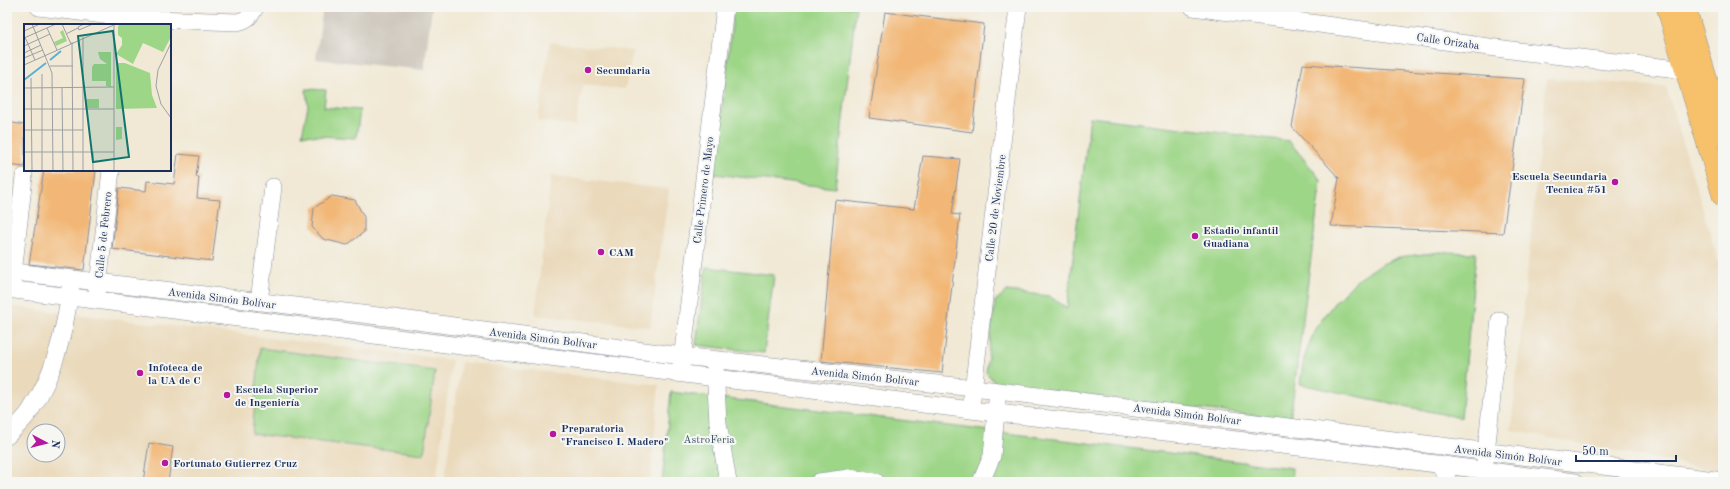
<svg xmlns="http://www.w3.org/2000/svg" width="1730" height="489" font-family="'Old Standard TT',serif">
<rect width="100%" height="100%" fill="#f6f6f2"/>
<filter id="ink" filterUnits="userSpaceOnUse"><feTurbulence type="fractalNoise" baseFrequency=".025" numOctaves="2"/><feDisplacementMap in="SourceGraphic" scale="8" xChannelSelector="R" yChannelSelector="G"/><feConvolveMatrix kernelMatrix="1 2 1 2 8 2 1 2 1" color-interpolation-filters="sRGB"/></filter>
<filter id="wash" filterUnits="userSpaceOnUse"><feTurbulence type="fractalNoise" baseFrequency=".012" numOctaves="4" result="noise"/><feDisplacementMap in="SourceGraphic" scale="16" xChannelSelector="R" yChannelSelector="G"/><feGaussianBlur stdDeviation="0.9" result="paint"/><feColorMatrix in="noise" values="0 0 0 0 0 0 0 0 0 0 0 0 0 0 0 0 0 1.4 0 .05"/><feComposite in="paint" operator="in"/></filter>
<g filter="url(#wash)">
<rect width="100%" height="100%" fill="#f1e9d5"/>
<g fill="#ead9ba" fill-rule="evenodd">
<polygon points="550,42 633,51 625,89 583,85 575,126 538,121"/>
<polygon points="1547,78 1666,87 1723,276 1723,472 1511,430"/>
<polygon points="551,176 669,189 650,327 535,315"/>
<path d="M7,306l445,54 -16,122h-429zM34,431h24v24h-24z"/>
<polygon points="461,362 659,385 650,482 444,482"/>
</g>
<polygon fill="#cac3b8" points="323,7 432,7 424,70 316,59"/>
<g fill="#9ed688" stroke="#5c8273">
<polygon points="734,7 856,7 835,188 714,174"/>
<polygon points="306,89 326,90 324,107 360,110 356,138 302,135 308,106"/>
<polygon points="1090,117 1289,141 1321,180 1290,420 996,384 986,372 995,301 1007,291 1049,296 1067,308"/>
<polygon points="1440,252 1476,253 1461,418 1300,384 1304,358 1315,329 1335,302 1358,279 1380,265 1399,257"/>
<polygon points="706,267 774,275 764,353 696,345"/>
<polygon points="260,348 435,371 424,454 252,434"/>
<polygon points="671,392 1292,468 1291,482 662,482"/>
</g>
<g id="blocks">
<g fill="#f2b776">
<polygon points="885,12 984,24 972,132 869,118"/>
<polygon points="1303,64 1525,79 1503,233 1331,226 1339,178 1292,127"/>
<polygon points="7,122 25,125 25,167 7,165"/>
<polygon points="178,154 199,156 196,177 199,177 197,198 220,200 212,261 112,249 119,188 146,191 147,181 174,184"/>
<polygon points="923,156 960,159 952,214 960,215 942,373 821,361 835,200 914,209"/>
<polygon points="44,170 96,170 84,270 29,264"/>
<polygon points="332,196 355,200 364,217 364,232 347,245 323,239 312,227 314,208"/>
<polygon points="149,443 173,447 168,482 143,482"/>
</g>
</g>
</g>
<g filter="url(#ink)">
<use href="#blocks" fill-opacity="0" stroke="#868c9a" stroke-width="1"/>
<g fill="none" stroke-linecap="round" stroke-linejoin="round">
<defs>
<g id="minor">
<path d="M39,7l89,11 109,4c10,-2 14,-6 18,-15"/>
<polyline points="1193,7 1526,52 1696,71"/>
<polyline points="7,271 386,317 682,356 974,388 1723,481"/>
<polyline points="12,282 24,177"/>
<polyline points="7,289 971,410 1351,453 1575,482"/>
<polyline points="97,295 111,170"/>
<polyline points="259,302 273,187"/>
<polyline points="681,368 725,7"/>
<polyline points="715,368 718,423 728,482"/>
<polyline points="972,399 1018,7"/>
<path d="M7,436c8,-8 17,-16 23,-25 25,-37 35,-81 41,-126"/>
<polyline points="1485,462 1500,320"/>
<polyline points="1439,464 1449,482"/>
<polyline points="819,482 849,478"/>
<polyline points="848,482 849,478 876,482"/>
<polyline points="981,482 992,456 997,401"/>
</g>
<g id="major">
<polyline points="1667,7 1723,196"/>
<polyline points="1685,7 1723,134"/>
</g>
</defs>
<use href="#minor" stroke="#868c9a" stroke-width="18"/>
<use href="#major" stroke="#868c9a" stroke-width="22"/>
<use href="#minor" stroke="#fff" stroke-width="17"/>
<use href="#major" stroke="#f6c16b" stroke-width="21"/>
</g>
</g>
<g fill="#b5179e" stroke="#f6f6f2" stroke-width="1.5">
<circle cx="588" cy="70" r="4"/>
<circle cx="1615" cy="182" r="4"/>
<circle cx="1195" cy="236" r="4"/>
<circle cx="601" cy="252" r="4"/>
<circle cx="140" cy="373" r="4"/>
<circle cx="227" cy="395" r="4"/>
<circle cx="553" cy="434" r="4"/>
<circle cx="165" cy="463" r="4"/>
</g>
<g text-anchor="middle" stroke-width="4" stroke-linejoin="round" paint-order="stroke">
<g font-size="11" fill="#1b2f5e" stroke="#f6f6f2">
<text transform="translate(1448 41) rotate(8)" y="4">Calle Orizaba</text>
<text transform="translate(703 190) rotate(-83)" y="4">Calle Primero de Mayo</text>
<text transform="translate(995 208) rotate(-83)" y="4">Calle 20 de Noviembre</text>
<text transform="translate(103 235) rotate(-84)" y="4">Calle 5 de Febrero</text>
<text transform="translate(222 298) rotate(7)" y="4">Avenida Simón Bolívar</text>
<text transform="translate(543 338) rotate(7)" y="4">Avenida Simón Bolívar</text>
<text transform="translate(865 376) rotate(6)" y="4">Avenida Simón Bolívar</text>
<text transform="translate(1187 414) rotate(7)" y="4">Avenida Simón Bolívar</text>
<text transform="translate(1508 455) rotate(7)" y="4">Avenida Simón Bolívar</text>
</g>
<g font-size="11" font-weight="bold" fill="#1b2f5e" stroke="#f6f6f2" text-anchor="start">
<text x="596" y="74">Secundaria</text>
<text x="1607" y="180" text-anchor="end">Escuela Secundaria<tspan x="1607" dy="13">Tecnica #51</tspan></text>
<text x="1203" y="234">Estadio infantil<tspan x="1203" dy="13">Guadiana</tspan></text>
<text x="609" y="256">CAM</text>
<text x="148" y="371">Infoteca de<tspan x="148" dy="13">la UA de C</tspan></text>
<text x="235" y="393">Escuela Superior<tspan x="235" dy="13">de Ingeniería</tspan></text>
<text x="561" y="432">Preparatoria<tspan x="561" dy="13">"Francisco I. Madero"</tspan></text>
<text x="173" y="467">Fortunato Gutierrez Cruz</text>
</g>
<g font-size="11" fill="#3c5968" stroke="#f6f6f2">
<text x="709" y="443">AstroFeria</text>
</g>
</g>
<g transform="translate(24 24)">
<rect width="147" height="147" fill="#f1e9d5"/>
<path d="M97,0h50v13l-8,15 -20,-9 -10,21 -17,-10 6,-9v-7l-4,-3v-9zM39,6l4,11 -11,5 -2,-4 9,-4 -3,-6zM74,28h13v35l-5,-1v-5h-14v-14l2,-3h13l-7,-5zM92,39h9l25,10 2,22 5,13 -41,1zM61,75h14v9h-14zM92,103h6v12l-6,1z" fill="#9ed688"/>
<path fill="none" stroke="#5ab0d6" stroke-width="2" d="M26,36l11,-9M0,56l22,-17"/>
<path fill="none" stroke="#9b9fa5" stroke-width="1" d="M8,0l20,49 1,98M38,0l9,20M60,0l-6,3 1,3 14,-6M90,1v146M23,4l10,22M0,7l16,-7M42,10l12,-6M0,11l11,25M0,14l32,-14M48,18l1,129M147,19l-13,27 -2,16 5,18 10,14M0,22l26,-12M0,29l17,-8M0,34l19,-8M0,41l92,-41M26,42h23M18,50v97M7,54l1,93M0,64l90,-1M38,64l1,83M0,85h90M0,106h59M0,128h90M69,128v19M59,147v-134"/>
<path fill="#0f766e" fill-opacity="0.15" stroke="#0f766e" stroke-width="2" d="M89,7l16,126 -36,5 -15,-126z"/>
<rect width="147" height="147" fill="none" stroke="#1b2f5e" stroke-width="2"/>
</g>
<rect width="1730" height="489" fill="none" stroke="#f6f6f2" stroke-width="24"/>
<g transform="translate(46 443) rotate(97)"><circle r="19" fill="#f6f6f2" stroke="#9ea6b7"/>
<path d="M0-3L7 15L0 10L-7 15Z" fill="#b5179e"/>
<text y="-6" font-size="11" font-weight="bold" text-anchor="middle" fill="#1b2f5e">N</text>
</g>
<path d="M1576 455v6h100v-6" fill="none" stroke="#1b2f5e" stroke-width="2"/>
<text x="1582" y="455" font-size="12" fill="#1b2f5e" stroke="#f6f6f2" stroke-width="3" paint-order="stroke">50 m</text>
</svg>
